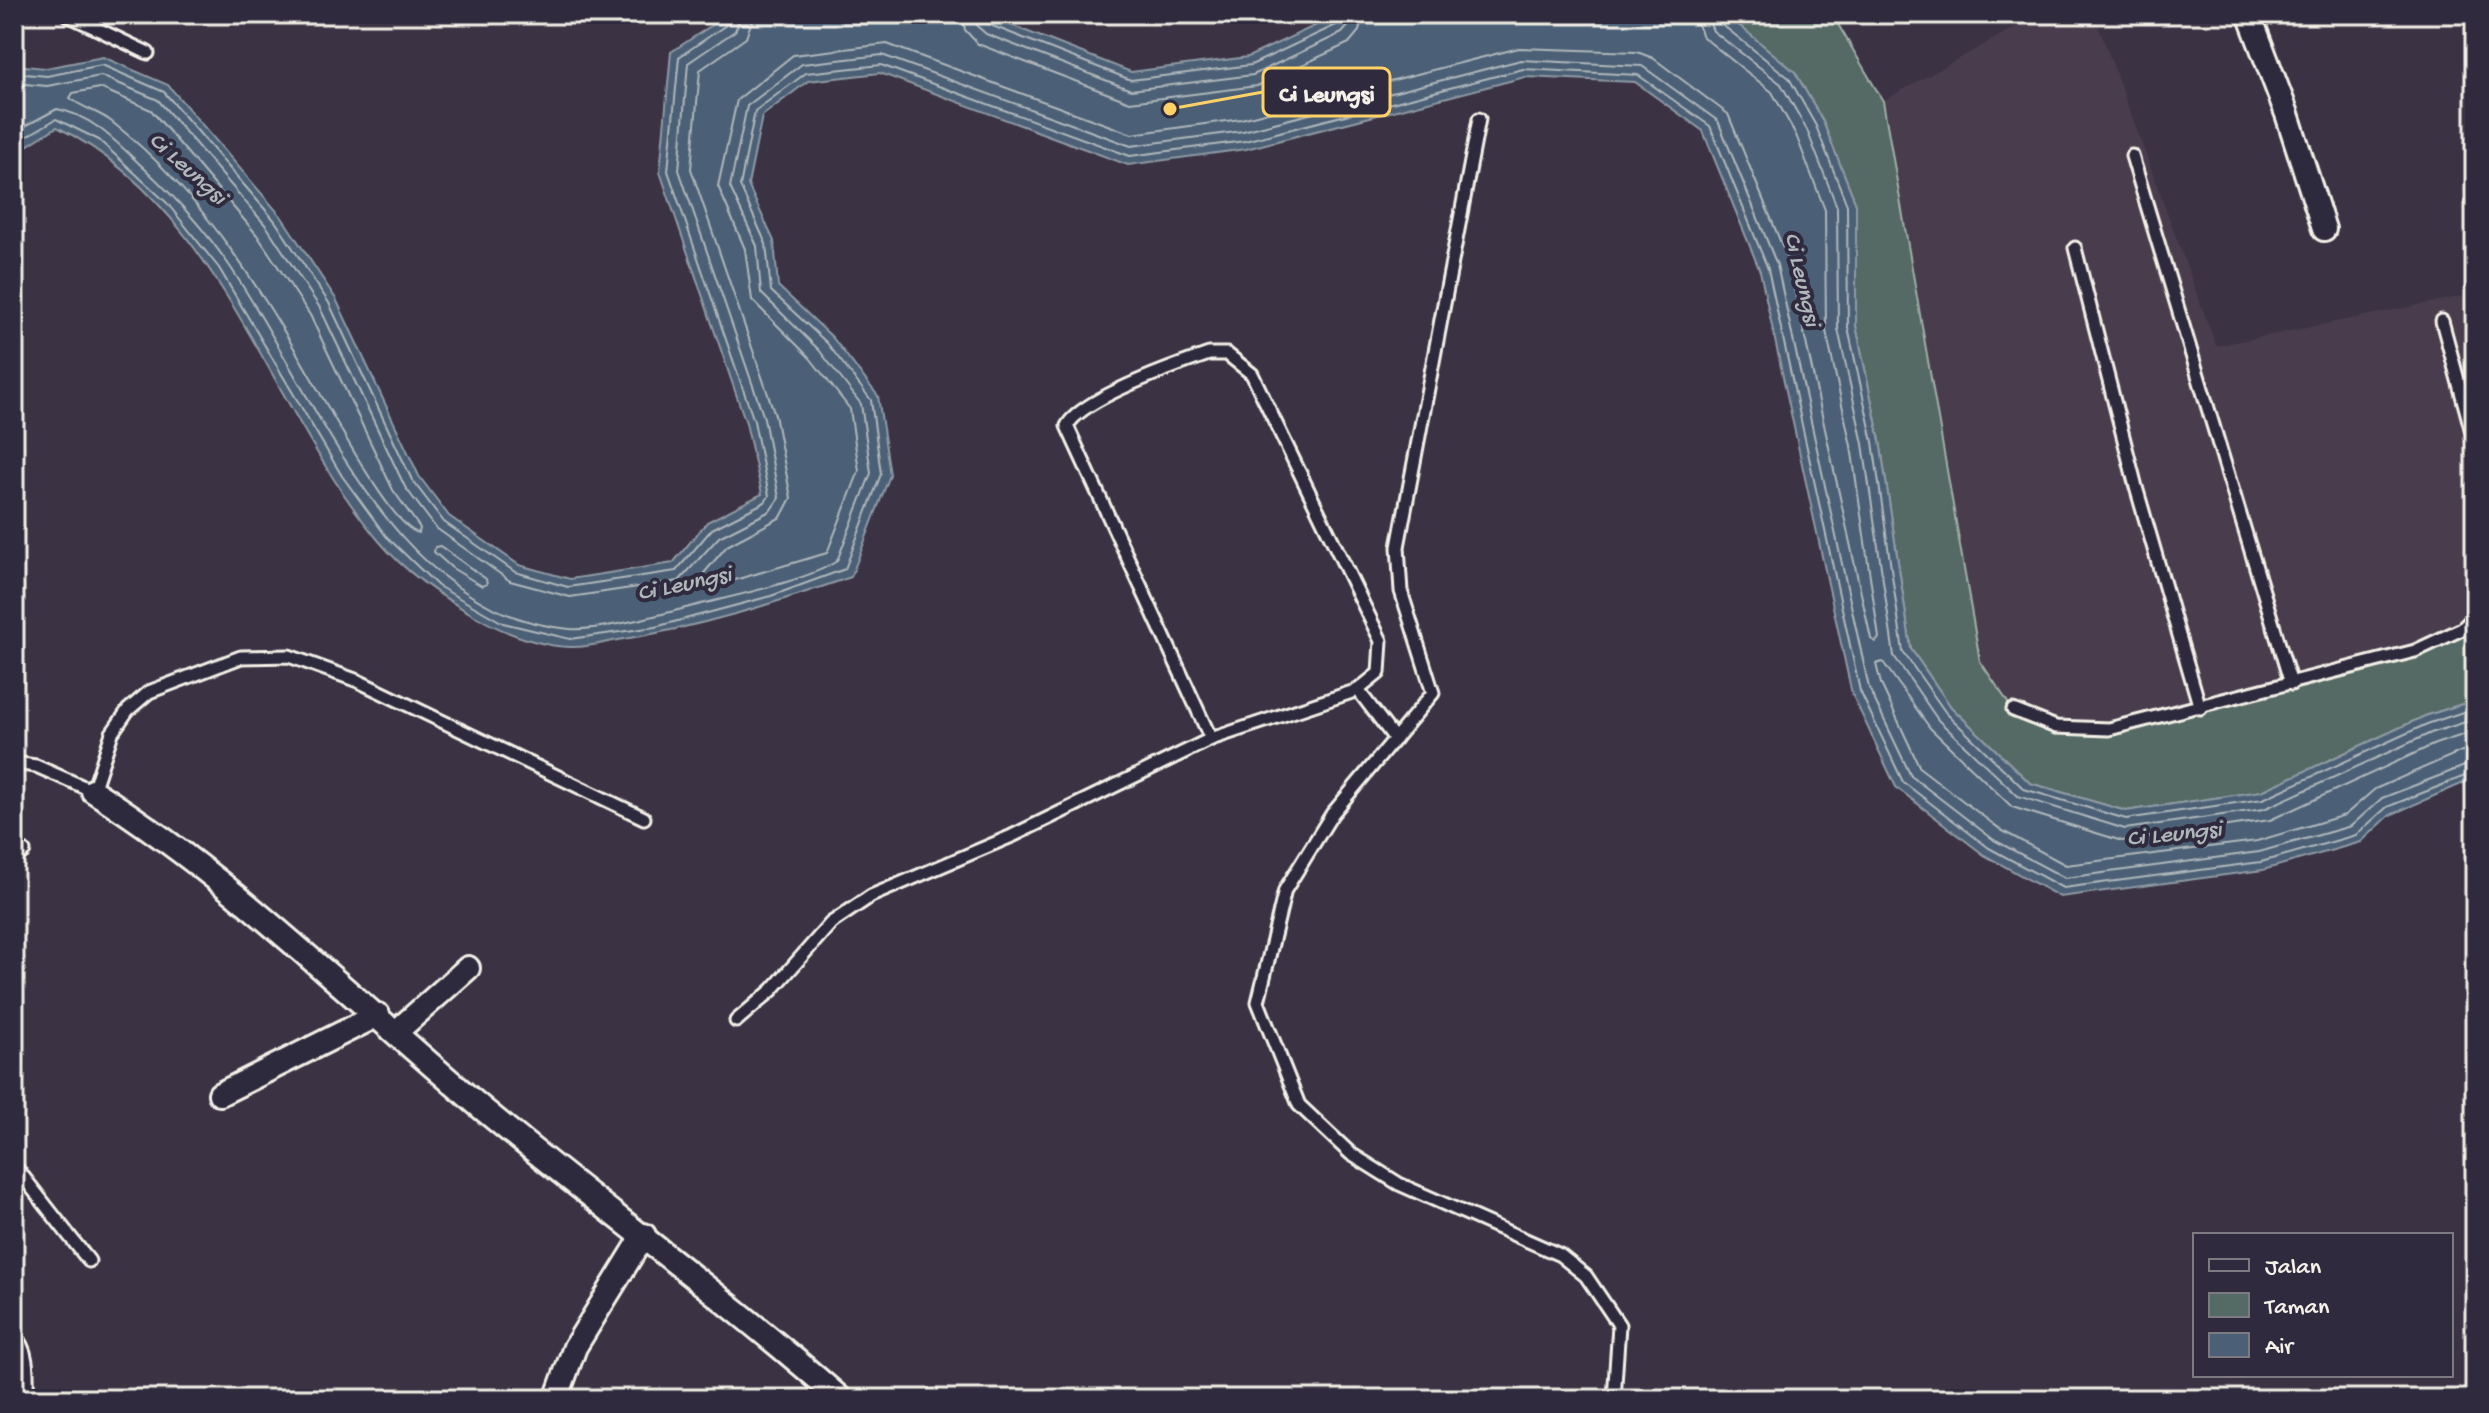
<svg xmlns="http://www.w3.org/2000/svg" width="2489" height="1413" font-family="'Gochi Hand',sans-serif">
<rect width="100%" height="100%" fill="#3b3344"/>
<filter id="ink" filterUnits="userSpaceOnUse"><feTurbulence type="fractalNoise" baseFrequency=".0125" numOctaves="2"/><feDisplacementMap in="SourceGraphic" scale="16" xChannelSelector="R" yChannelSelector="G"/><feConvolveMatrix kernelMatrix="1 2 1 2 8 2 1 2 1" color-interpolation-filters="sRGB"/></filter>
<g filter="url(#ink)">
<polygon fill="#4a3d4d" points="2039,14 2094,14 2216,346 2475,294 2475,630 2109,729 2056,727 2013,710 1980,662 1883,101"/>
<polygon fill="#546a65" stroke="#a4aea6" stroke-width="2" points="1716,14 1832,14 1883,101 1980,661 2013,710 2056,727 2109,729 2475,630 2475,700 2425,716 2262,791 2126,811 2030,783 1951,707 1911,649 1880,441 1856,326 1856,204 1823,122 1795,72 1734,21"/>
<path fill="#4b6076" stroke="#8f9aa4" stroke-width="2" d="M729,14h245l16,3 141,55 117,-15 92,-43h376l18,7 61,51 28,50 33,82v122l24,115 31,208 40,58 79,76 96,28 136,-20 163,-75 50,-16v78l-85,37 -29,27 -98,28 -203,27 -76,-42 -88,-68 -44,-93 -92,-423 -57,-140 -68,-49 -110,-5 -279,72 -118,16 -248,-92 -72,8 -46,35 -14,69 26,56 4,45 54,51 46,59 12,79 -39,102c-76,26 -154,51 -233,63 -15,3 -33,8 -48,7 -33,-1 -69,-16 -97,-32 -34,-20 -68,-43 -94,-74 -111,-132 -157,-333 -322,-414l-43,27v-89l32,3 57,-11 65,28 113,131 55,83 83,177 30,40 70,49 51,14 103,-16 34,-41 55,-28 -16,-71 -86,-251 11,-120z"/>
<g fill="none" stroke-linecap="round" stroke-linejoin="round">
<g stroke="#b0b7ba" stroke-width="2">
<polyline points="754,14 746,38 700,70 691,169 775,415 791,498 781,517 727,546 693,586 694,592 827,553 859,471 850,409 810,358 752,300 745,249 718,186 737,100 793,55 887,44 1132,134 1241,119 1519,48 1637,52 1653,58 1728,114 1788,260 1871,639 1876,642 1879,638 1851,446 1826,331 1825,210 1796,135 1772,92 1703,37 1694,14"/>
<polyline points="962,14 965,30 978,44 1130,102 1257,86 1349,43 1359,31 1363,14"/>
<polyline points="974,14 977,26 986,34 1131,90 1253,75 1342,33 1349,25 1351,14"/>
<polyline points="984,14 990,25 1131,80 1251,65 1336,25 1341,14"/>
<polyline points="1706,14 1713,31 1781,84 1807,130 1837,207 1838,329 1863,444 1894,656 1938,720 2018,796 2125,829 2264,809 2431,733 2475,719"/>
<polyline points="1717,14 1720,23 1789,78 1816,126 1847,205 1848,328 1873,442 1903,652 1946,713 2024,789 2126,819 2263,799 2427,724 2475,708"/>
<polyline points="14,73 47,76 102,65 164,92 275,221 329,303 412,480 444,522 515,572 568,587 676,571 712,529 765,502 769,496 754,421 668,171 679,57 729,23 732,14"/>
<polyline points="14,83 47,86 101,76 158,100 267,227 320,308 405,487 436,528 510,581 570,597 679,581 719,537 770,511 779,498 764,418 679,170 688,63 735,31 742,14"/>
<path d="M100,88l51,22 106,125 53,80 83,175 27,38 -1,5c-22,-3 -69,-88 -82,-110 -62,-109 -124,-222 -225,-301 -12,-10 -30,-14 -42,-24l3,-5z"/>
<path d="M14,132l43,-23c36,6 63,37 88,60 31,29 60,61 84,96 86,126 162,350 341,364 28,2 84,-13 112,-20 40,-11 124,-27 155,-48l34,-88 -10,-69 -42,-54 -58,-57 -4,-47 -27,-59 17,-81 55,-42 80,-9 249,91 112,-15 278,-71 121,6 76,55 59,144 92,423 42,88 83,64 71,38 194,-26 92,-26 31,-28 93,-36"/>
<polyline points="14,144 56,119 99,140 167,203 219,268 342,476 386,536 438,586 503,623 570,639 655,627 771,596 845,569 881,474 871,400 827,343 771,291 766,244 740,186 755,111 806,73 881,65 1130,156 1245,141 1523,69 1638,75 1710,126 1768,269 1860,691 1903,782 1989,848 2063,888 2261,862 2356,835 2387,807 2475,772"/>
<polygon points="440,546 486,579 487,584 482,586 452,568 434,552 435,547"/>
<polyline points="2475,731 2435,744 2270,820 2122,841 2012,807 1930,728 1883,662 1876,664 1881,684 1920,768 2001,830 2066,865 2257,841 2345,815 2375,789 2462,751 2475,749"/>
</g>
<defs>
<g id="service">
<polyline points="66,14 148,53"/>
<polyline points="1479,119 1398,547 1401,591 1433,693 1332,814 1285,890 1258,1002 1299,1105 1351,1154 1399,1184 1560,1255 1586,1276 1619,1325 1614,1399"/>
<polyline points="2132,156 2291,684"/>
<polyline points="2075,248 2136,487 2200,708"/>
<polyline points="2442,321 2475,443"/>
<polyline points="2013,710 2056,727 2109,729 2415,651 2462,629 2475,616"/>
<path d="M1211,739l-144,-313c15,-28 110,-61 142,-72h18l25,20 129,267 -2,32 -21,17"/>
<polyline points="14,763 36,766 93,791 112,733 128,710 149,692 241,657 289,656 358,681 644,818"/>
<polyline points="14,859 24,851"/>
<polyline points="736,1021 772,990 831,923 871,896 1012,836 1211,739 1358,690 1395,739"/>
<polyline points="14,1165 89,1261"/>
<path d="M14,1336c16,14 13,43 13,63"/>
</g>
<g id="minor">
<polyline points="2249,14 2287,114 2324,229"/>
<path d="M93,791c141,89 258,207 385,314 120,100 246,191 363,294"/>
<polyline points="396,1032 468,968"/>
<polyline points="220,1094 378,1015"/>
<polyline points="556,1399 575,1347 644,1235"/>
</g>
</defs>
<use href="#service" stroke="#f4f1e8" stroke-width="17"/>
<use href="#minor" stroke="#f4f1e8" stroke-width="28"/>
<use href="#service" stroke="#2f2a3d" stroke-width="11"/>
<use href="#minor" stroke="#2f2a3d" stroke-width="22"/>
</g>
</g>
<g text-anchor="middle" stroke-width="8" stroke-linejoin="round" paint-order="stroke">
<g font-size="24" font-style="italic" fill="#b0b7ba" stroke="#2f2a3d">
<text transform="translate(189 167) rotate(42)" y="8">Ci Leungsi</text>
<text transform="translate(1804 279) rotate(77)" y="8">Ci Leungsi</text>
<text transform="translate(684 582) rotate(-12)" y="8">Ci Leungsi</text>
<text transform="translate(2174 832) rotate(-6)" y="8">Ci Leungsi</text>
</g>
</g>
<path fill="none" stroke="#ffd166" stroke-width="3" d="M1170 109L1263 92"/>
<circle fill="#ffd166" stroke="#2f2a3d" stroke-width="3" cx="1170" cy="109" r="8"/>
<rect fill="#2f2a3d" stroke="#ffd166" stroke-width="3" x="1263" y="68" width="127" height="48" rx="8"/>
<g font-size="24" text-anchor="middle" font-weight="bold" fill="#f4f1e8">
<text x="1327" y="101">Ci Leungsi</text>
</g>
<rect width="2489" height="1413" fill="none" stroke="#2f2a3d" stroke-width="48"/>
<rect x="24" y="24" width="2441" height="1365" fill="none" stroke="#f4f1e8" stroke-width="3" filter="url(#ink)"/>
<rect x="2193" y="1233" width="260" height="144" fill="#2f2a3d" stroke="#7e7a81" stroke-width="2"/>
<rect x="2209" y="1259" width="40" height="12" fill="#2f2a3d" stroke="#7e7a81" stroke-width="2"/>
<text x="2265" y="1273" font-size="24" fill="#f4f1e8">Jalan</text>
<rect x="2209" y="1293" width="40" height="24" fill="#546a65" stroke="#7e7a81" stroke-width="2"/>
<text x="2265" y="1313" font-size="24" fill="#f4f1e8">Taman</text>
<rect x="2209" y="1333" width="40" height="24" fill="#4b6076" stroke="#7e7a81" stroke-width="2"/>
<text x="2265" y="1353" font-size="24" fill="#f4f1e8">Air</text>
</svg>
